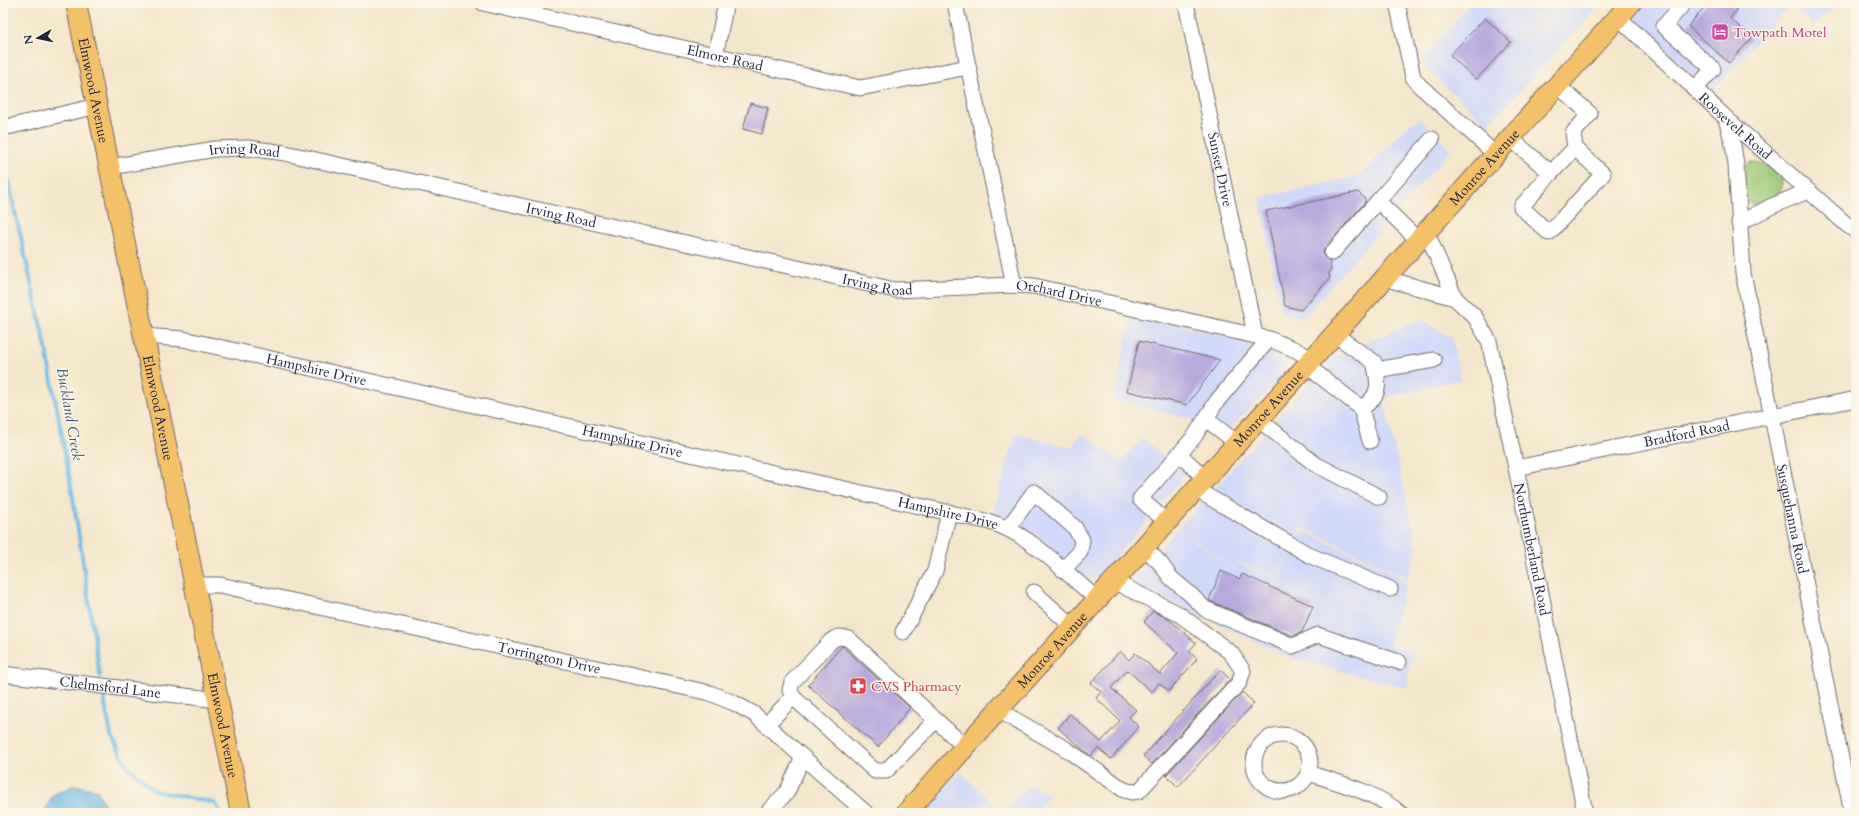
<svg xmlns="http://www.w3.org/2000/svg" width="1859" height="816" font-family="Cardo,serif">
<rect width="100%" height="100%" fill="#fcf5e5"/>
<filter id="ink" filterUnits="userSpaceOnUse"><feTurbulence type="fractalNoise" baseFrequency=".025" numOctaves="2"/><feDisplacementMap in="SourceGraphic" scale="8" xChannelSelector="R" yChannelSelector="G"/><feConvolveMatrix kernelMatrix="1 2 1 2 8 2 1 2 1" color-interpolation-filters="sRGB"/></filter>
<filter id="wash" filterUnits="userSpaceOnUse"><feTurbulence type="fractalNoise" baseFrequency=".012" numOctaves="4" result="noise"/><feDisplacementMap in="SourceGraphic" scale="16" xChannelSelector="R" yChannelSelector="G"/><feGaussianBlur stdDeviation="0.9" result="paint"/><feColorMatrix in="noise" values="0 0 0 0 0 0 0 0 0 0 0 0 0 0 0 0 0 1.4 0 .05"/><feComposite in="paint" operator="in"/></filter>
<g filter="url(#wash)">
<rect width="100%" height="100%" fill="#f4e6ca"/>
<g fill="#d1d9f9">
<polygon points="1471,3 1602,3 1488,125 1428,70 1423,57"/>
<polygon points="1648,3 1792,3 1711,93 1634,19"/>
<polygon points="1793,3 1837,3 1813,26"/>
<polygon points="1420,119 1451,150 1303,318 1281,313 1260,198 1359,176 1410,124"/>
<polygon points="1132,313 1276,349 1287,362 1283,376 1230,428 1114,400"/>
<polygon points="1420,319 1452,338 1461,379 1350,406 1314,378 1330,359"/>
<polygon points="1313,379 1350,407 1384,399 1417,546 1408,578 1302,527 1277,577 1237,561 1233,567 1178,529"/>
<polygon points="1082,433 1120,462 1143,439 1186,474 1099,577 1086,579 1030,530 993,512 1016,434 1071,448"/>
<polygon points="1177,530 1233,568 1238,563 1277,579 1303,530 1407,580 1389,645 1414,652 1406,688 1294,659 1130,583"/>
<polygon points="960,772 1003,813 926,813 925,810"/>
<polygon points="1029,786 1050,794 1034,813 1003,813"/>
</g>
<path fill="#9dcb79" stroke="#60765a" d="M1750,162c14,-1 22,9 32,17 1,19 -12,20 -27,26 -17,-6 -15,-30 -5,-43z"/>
<polygon fill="#6dbce7" stroke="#486f91" points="75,785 97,790 109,813 43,813 53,795"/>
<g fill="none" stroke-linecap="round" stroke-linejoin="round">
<g stroke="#6dbce7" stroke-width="4">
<polyline points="3,159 46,348 73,497 100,676"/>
<polyline points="104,698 111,735 127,766 155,791 215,803 221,813"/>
</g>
</g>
<g id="blocks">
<g fill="#b9aadd">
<polygon points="1708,3 1729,3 1737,10 1730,18 1752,38 1729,63 1688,26"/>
<polygon points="1485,18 1511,42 1476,80 1450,55"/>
<polygon points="750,103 768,108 762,134 743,129"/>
<polygon points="1358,192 1365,199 1365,202 1323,251 1324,256 1330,262 1331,269 1329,273 1330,278 1301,310 1285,306 1266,211"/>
<polygon points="1139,341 1220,360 1187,405 1127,391"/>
<polygon points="1221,571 1239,579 1242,574 1313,606 1302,632 1293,636 1210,601 1209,600"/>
<polygon points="1153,611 1170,620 1196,643 1189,651 1197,659 1169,691 1159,683 1152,692 1127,670 1111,688 1136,710 1129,717 1139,727 1111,759 1098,748 1091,756 1058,728 1070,714 1101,742 1120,721 1096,698 1101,692 1091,683 1120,651 1129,660 1135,653 1160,674 1178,653 1144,622"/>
<polygon points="842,646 910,708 878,747 808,685"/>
<polygon points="1220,670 1230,679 1152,764 1143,756"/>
<polygon points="1242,692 1254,703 1178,787 1166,775"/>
</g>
</g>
</g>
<g filter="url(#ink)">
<use href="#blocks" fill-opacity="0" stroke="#6c676d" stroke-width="1"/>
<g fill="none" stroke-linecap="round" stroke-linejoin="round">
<defs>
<g id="minor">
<path id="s1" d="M483,3l377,85 108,-21"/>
<polyline points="955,3 1014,285"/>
<path id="s2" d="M1186,3l69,332"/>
<polyline points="1397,3 1413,77 1419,85 1495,154"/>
<polyline points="1684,3 1664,26 1713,69 1695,89"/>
<path id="s3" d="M1618,17l108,101 120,106 10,7"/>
<polyline points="715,56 726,3"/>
<polyline points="1557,85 1590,114 1573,133 1575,148"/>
<path id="s4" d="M1726,118l7,27 3,20 7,108 109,540"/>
<polyline points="3,128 97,106"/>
<polyline points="1510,138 1551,173 1521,207 1549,233 1603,174 1575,148 1551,173"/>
<path id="s5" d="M110,167l105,-18 33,-1 37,5 610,137 119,-5 20,1 235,53 27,11 15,9"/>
<polyline points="1739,223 1772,206 1808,191"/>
<path id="s6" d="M1426,231l29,67 20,19 14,24 27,127 69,345"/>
<polyline points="1418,240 1378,201 1432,139"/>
<polyline points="1332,253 1378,201"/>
<polyline points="1384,278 1455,298"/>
<path d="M1334,334l40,28c5,20 8,34 -13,46"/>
<path id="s7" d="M144,336l39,3 807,183c41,12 74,50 107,77"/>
<polyline points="1306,365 1361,408 1370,441"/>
<polyline points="1376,370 1434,360"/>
<polyline points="1206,419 1237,443"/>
<polyline points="1258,419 1315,464 1379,497"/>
<polyline points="1179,454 1205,478"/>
<path id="s8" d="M1516,468l340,-69"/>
<polyline points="1195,489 1311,556 1390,589"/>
<polyline points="1166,521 1140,499 1194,437 1217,401 1269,339"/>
<polyline points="1008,528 1034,492 1075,528 1082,540 1080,552 1063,570"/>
<polyline points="1144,547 1160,563 1171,578 1190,594 1205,609 1293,646 1318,635 1399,662"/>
<path id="s9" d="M194,585h26l490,108 24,10 20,11 112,99"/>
<polyline points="1034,592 1073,627"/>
<polyline points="903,632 935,571 949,512"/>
<path id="s10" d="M3,674l215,26"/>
<polyline points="998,710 1066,749 1124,790 1132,792 1139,791 1239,683 1243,671 1231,653 1179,614 1113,581"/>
<path d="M936,720l-50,51h-11l-82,-74 -3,-7 2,-8 39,-41c7,-5 10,-5 18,-2l116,108"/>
<polyline points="767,724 793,697"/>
<circle cx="1282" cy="763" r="28"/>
<path d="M1309,773c31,11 65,18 91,40"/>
<polyline points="767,813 787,792 803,757"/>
</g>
<g id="major">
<path id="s11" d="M76,3l165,810"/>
<path id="s12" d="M906,813l725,-810"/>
</g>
</defs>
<use href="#minor" stroke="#6c676d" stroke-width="17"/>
<use href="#major" stroke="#6c676d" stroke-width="22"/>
<use href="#minor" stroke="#fff" stroke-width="15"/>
<use href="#major" stroke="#f4c16a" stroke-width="20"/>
</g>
</g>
<defs>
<symbol id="hotel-square" viewBox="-11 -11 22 22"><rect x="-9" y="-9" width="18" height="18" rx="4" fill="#d1479c" stroke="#fcf5e5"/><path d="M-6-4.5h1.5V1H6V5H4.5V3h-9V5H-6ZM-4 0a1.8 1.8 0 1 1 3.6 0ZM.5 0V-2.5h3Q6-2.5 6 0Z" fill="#fff"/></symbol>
<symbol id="pharmacy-square" viewBox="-11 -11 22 22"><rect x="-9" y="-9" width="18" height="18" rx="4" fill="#e0444e" stroke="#fcf5e5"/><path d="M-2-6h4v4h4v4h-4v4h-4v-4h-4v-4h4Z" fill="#fff"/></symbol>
</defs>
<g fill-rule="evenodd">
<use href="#hotel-square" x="1710" y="22" width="20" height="20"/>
<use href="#pharmacy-square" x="848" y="676" width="20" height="20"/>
</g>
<g text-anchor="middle" stroke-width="3" stroke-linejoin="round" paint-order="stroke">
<g font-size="14" fill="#b23c85" stroke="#fcf5e5" text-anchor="start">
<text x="1733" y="37">Towpath Motel</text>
</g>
<g font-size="14" fill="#22223b" stroke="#fcf5e5">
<text dy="5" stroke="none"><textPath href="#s1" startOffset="248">Elmore Road</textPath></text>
<text dy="5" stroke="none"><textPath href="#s11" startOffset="89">Elmwood Avenue</textPath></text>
<text dy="5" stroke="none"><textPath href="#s3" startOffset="160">Roosevelt Road</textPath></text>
<text dy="5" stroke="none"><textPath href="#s5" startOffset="136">Irving Road</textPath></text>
<text dy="5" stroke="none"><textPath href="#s12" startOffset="867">Monroe Avenue</textPath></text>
<text dy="5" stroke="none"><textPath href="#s2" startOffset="170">Sunset Drive</textPath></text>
<text dy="5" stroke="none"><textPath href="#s5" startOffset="460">Irving Road</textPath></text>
<text dy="5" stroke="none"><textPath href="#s5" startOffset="784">Irving Road</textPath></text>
<text dy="5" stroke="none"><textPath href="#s5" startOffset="967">Orchard Drive</textPath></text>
<text dy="5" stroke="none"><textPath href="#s7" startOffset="176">Hampshire Drive</textPath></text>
<text dy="5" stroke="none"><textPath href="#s11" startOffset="413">Elmwood Avenue</textPath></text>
<text dy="5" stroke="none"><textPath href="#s12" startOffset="543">Monroe Avenue</textPath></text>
<text dy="5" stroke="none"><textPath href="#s8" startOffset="174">Bradford Road</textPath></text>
<text dy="5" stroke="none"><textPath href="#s7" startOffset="500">Hampshire Drive</textPath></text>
<text dy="5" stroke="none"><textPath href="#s7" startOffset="824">Hampshire Drive</textPath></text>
<text dy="5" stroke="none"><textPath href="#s4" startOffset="407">Susquehanna Road</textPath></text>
<text dy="5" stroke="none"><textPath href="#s6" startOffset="341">Northumberland Road</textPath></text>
<text dy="5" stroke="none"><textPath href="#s12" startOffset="219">Monroe Avenue</textPath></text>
<text dy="5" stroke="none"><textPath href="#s9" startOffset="363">Torrington Drive</textPath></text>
<text dy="5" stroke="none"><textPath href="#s10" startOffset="108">Chelmsford Lane</textPath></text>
<text dy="5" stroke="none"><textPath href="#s11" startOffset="737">Elmwood Avenue</textPath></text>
</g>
<g font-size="14" fill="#be3a42" stroke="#fcf5e5" text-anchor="start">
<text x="871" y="691">CVS Pharmacy</text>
</g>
<g font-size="15" font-style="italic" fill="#3c5877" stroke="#fcf5e5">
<text transform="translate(70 414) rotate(80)" y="5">Buckland Creek</text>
</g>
</g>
<rect width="1859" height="816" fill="none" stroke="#fcf5e5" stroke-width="16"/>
<g transform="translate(38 38) rotate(261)" stroke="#fcf5e5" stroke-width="3" paint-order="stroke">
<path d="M0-3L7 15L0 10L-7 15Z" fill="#22223b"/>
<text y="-6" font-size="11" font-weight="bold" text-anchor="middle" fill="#22223b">N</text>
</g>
</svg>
